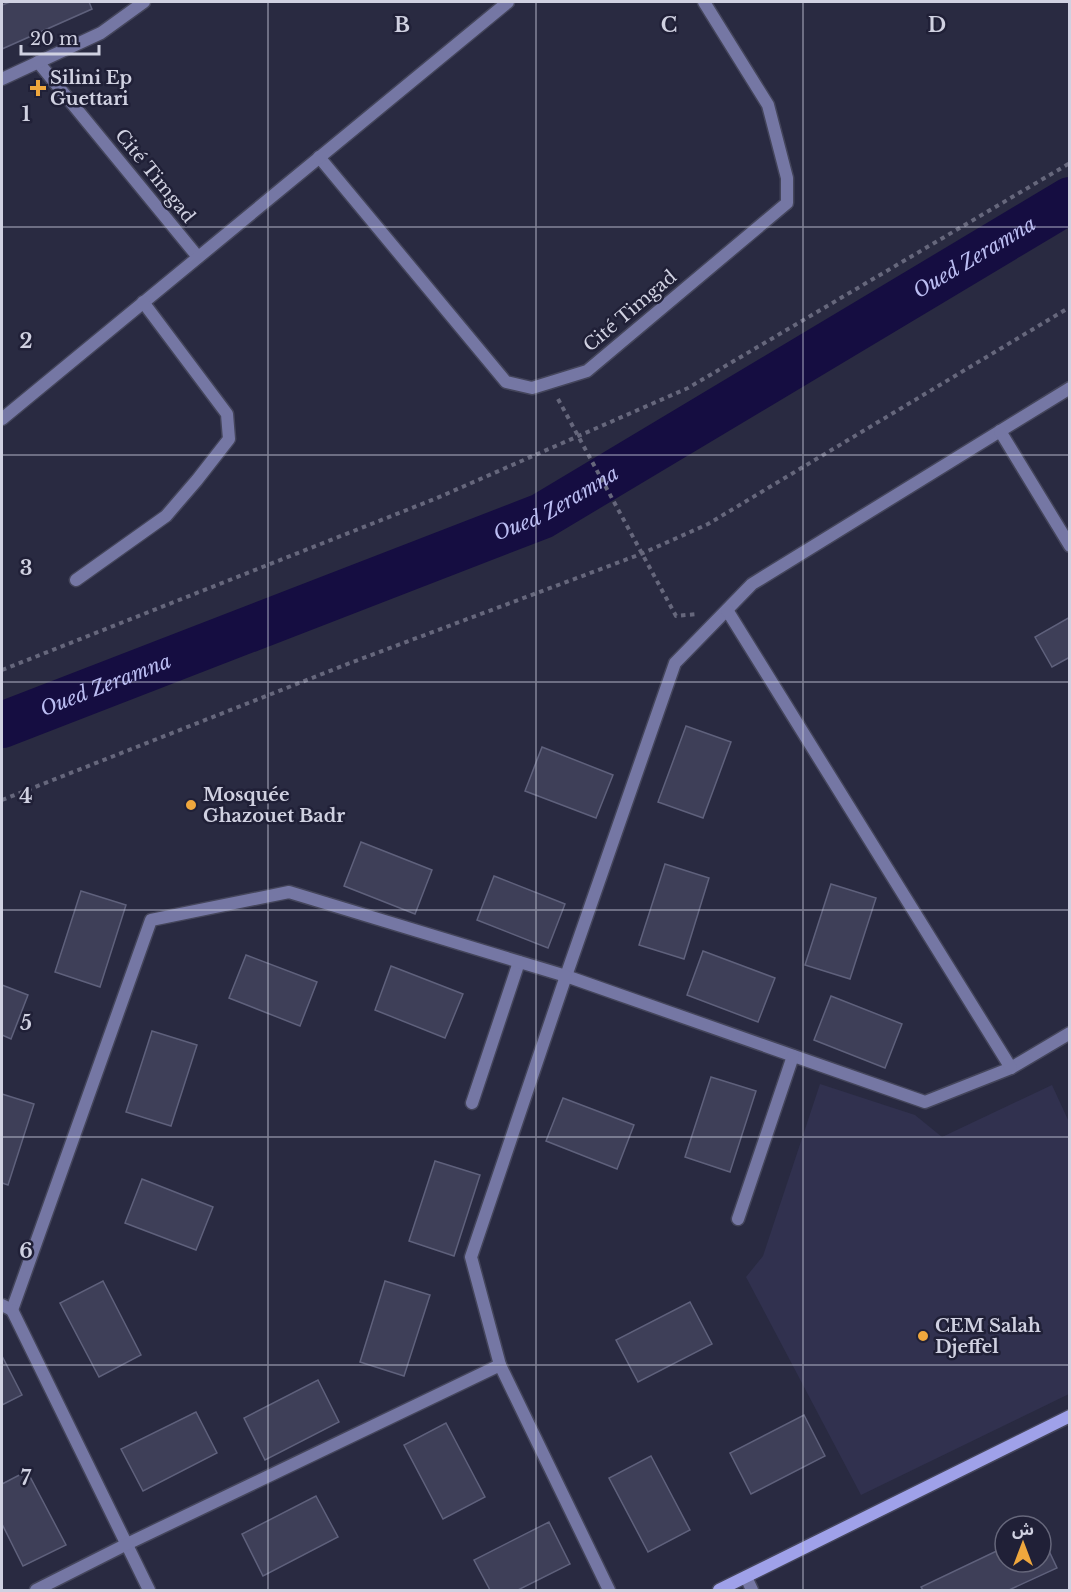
<svg xmlns="http://www.w3.org/2000/svg" width="1071" height="1592" font-family="'Libre Baskerville','Noto Sans Arabic',serif">
<rect width="100%" height="100%" fill="#292a41"/>
<polygon fill="#31314f" points="820,1084 915,1115 942,1137 1052,1085 1069,1122 1069,1394 861,1495 746,1277 763,1256"/>
<g fill="none" stroke-linecap="round" stroke-linejoin="round">
<path stroke="#150d41" stroke-width="46" id="s1" d="M2,725l540,-209 528,-316"/>
</g>
<g fill="#3e3f58" stroke="#5f617c" stroke-width="1.5">
<polygon points="10,2 89,2 92,9 2,49 2,5"/>
<polygon points="1070,617 1070,657 1052,667 1035,637"/>
<polygon points="686,726 731,742 703,818 658,802"/>
<polygon points="542,747 613,775 596,818 525,791"/>
<polygon points="361,842 432,870 415,914 344,886"/>
<polygon points="665,864 709,878 684,959 639,945"/>
<polygon points="494,876 565,904 548,948 477,920"/>
<polygon points="831,884 876,898 850,979 805,965"/>
<polygon points="81,891 126,905 100,987 55,972"/>
<polygon points="703,951 775,978 758,1022 687,995"/>
<polygon points="246,955 317,982 300,1026 229,998"/>
<polygon points="391,966 463,994 445,1038 375,1010"/>
<polygon points="2,985 28,995 11,1039 2,1035"/>
<polygon points="831,996 902,1024 885,1068 814,1040"/>
<polygon points="152,1031 197,1045 171,1126 126,1112"/>
<polygon points="711,1077 756,1091 730,1172 685,1157"/>
<polygon points="2,1094 34,1104 8,1185 2,1183"/>
<polygon points="563,1098 634,1125 617,1169 546,1141"/>
<polygon points="435,1161 480,1175 454,1256 409,1241"/>
<polygon points="142,1179 213,1207 196,1250 125,1223"/>
<polygon points="103,1281 141,1355 99,1377 60,1303"/>
<polygon points="385,1281 430,1295 404,1376 360,1362"/>
<polygon points="690,1302 712,1344 638,1382 616,1340"/>
<polygon points="2,1356 22,1395 2,1405"/>
<polygon points="318,1380 339,1422 265,1460 244,1418"/>
<polygon points="196,1412 217,1453 143,1491 121,1449"/>
<polygon points="804,1415 825,1456 751,1494 730,1453"/>
<polygon points="446,1423 485,1497 443,1519 404,1445"/>
<polygon points="651,1456 690,1530 648,1552 609,1478"/>
<polygon points="27,1471 66,1545 23,1566 2,1524 2,1484"/>
<polygon points="316,1496 338,1537 263,1576 242,1534"/>
<polygon points="549,1522 570,1564 518,1590 490,1590 474,1560"/>
<polygon points="1041,1534 1057,1568 1009,1590 923,1590 921,1587 1005,1547 1005,1562 1041,1562"/>
</g>
<g fill="none" stroke-linecap="round" stroke-linejoin="round">
<defs>
<g id="street">
<polyline points="38,62 198,257"/>
<polyline points="2,79 101,33 144,2"/>
<polyline points="319,157 506,382 532,388 587,371 787,203 787,178 768,105 704,2"/>
<polyline points="1070,388 752,584 675,663 566,976 925,1102 1011,1068 1070,1033"/>
<polyline points="2,419 508,2"/>
<polyline points="1000,431 1070,546"/>
<polyline points="76,580 166,516 197,480 229,439 227,414 143,302"/>
<polyline points="727,610 1011,1068"/>
<polyline points="472,1103 519,962"/>
<polyline points="738,1219 793,1056"/>
<polyline points="2,1305 12,1310 151,920 289,892 566,976 471,1257 500,1365"/>
<polyline points="12,1310 149,1590"/>
<polyline points="746,1577 752,1590"/>
<polyline points="36,1590 127,1544 500,1365 609,1590"/>
</g>
<polyline id="secondary" points="719,1590 1070,1416"/>
</defs>
<use href="#street" stroke="#44455b" stroke-width="15"/>
<use href="#secondary" stroke="#44455b" stroke-width="15"/>
<g stroke="#66677c" stroke-width="4" stroke-dasharray="4.5 4.5" stroke-linecap="butt">
<polyline points="558,399 676,616 697,614"/>
<polyline points="2,670 437,498 688,388 1070,163"/>
<polyline points="2,800 350,663 641,554 708,524 1070,307"/>
</g>
<use href="#street" stroke="#7577a4" stroke-width="12"/>
<use href="#secondary" stroke="#9fa1e9" stroke-width="12"/>
</g>
<path fill="none" stroke="#d0d1e1" stroke-width="1.5" stroke-opacity="0.55" d="M268,2v1588M536,2v1588M803,2v1588M2,227h1068M2,455h1068M2,682h1068M2,910h1068M2,1137h1068M2,1365h1068"/>
<g fill="#efa73d" stroke="#202037" stroke-width="2">
<path d="M35 79h6v6h6v6h-6v6h-6v-6h-6v-6h6z"/>
<circle cx="191" cy="805" r="6"/>
<circle cx="923" cy="1336" r="6"/>
</g>
<g text-anchor="middle" stroke-width="5" stroke-linejoin="round" paint-order="stroke">
<g font-size="18" font-weight="bold" fill="#d0d1e1" stroke="#202037" text-anchor="start">
<text x="50" y="84">Silini Ep<tspan x="50" dy="21">Guettari</tspan></text>
<text x="203" y="801">Mosquée<tspan x="203" dy="21">Ghazouet Badr</tspan></text>
<text x="935" y="1332">CEM Salah<tspan x="935" dy="21">Djeffel</tspan></text>
</g>
<g font-size="18" fill="#d0d1e1" stroke="#202037">
<text transform="translate(155 176) rotate(51)" y="6">Cité Timgad</text>
<text transform="translate(630 311) rotate(-40)" y="6">Cité Timgad</text>
</g>
<g font-size="20" font-style="italic" fill="#bbbdf2" stroke="#202037">
<text dy="7" stroke="none"><textPath href="#s1" startOffset="1083">Oued Zeramna</textPath></text>
<text dy="7" stroke="none"><textPath href="#s1" startOffset="597">Oued Zeramna</textPath></text>
<text dy="7" stroke="none"><textPath href="#s1" startOffset="111">Oued Zeramna</textPath></text>
</g>
</g>
<g font-size="20" text-anchor="middle" font-weight="bold" fill="#d0d1e1" stroke="#202037" stroke-width="5" stroke-linejoin="round" paint-order="stroke">
<text x="402" y="32">B</text>
<text x="669" y="32">C</text>
<text x="937" y="32">D</text>
<text x="26" y="121">1</text>
<text x="26" y="348">2</text>
<text x="26" y="575">3</text>
<text x="26" y="803">4</text>
<text x="26" y="1030">5</text>
<text x="26" y="1258">6</text>
<text x="26" y="1485">7</text>
</g>
<rect width="1071" height="1592" fill="none" stroke="#d0d1e1" stroke-width="6"/>
<g transform="translate(1023 1544)"><circle r="28" fill="#202037" stroke="#66677b" stroke-width="1.5"/>
<path d="M0-4.5L10 22L0 15L-10 22Z" fill="#efa73d"/>
<text y="-9" font-size="16" font-weight="bold" text-anchor="middle" fill="#d0d1e1">ش</text>
</g>
<path d="M21 45v9h78v-9" fill="none" stroke="#d0d1e1" stroke-width="3"/>
<text x="30" y="45" font-size="18" fill="#d0d1e1" stroke="#202037" stroke-width="4.5" paint-order="stroke">20 m</text>
</svg>
